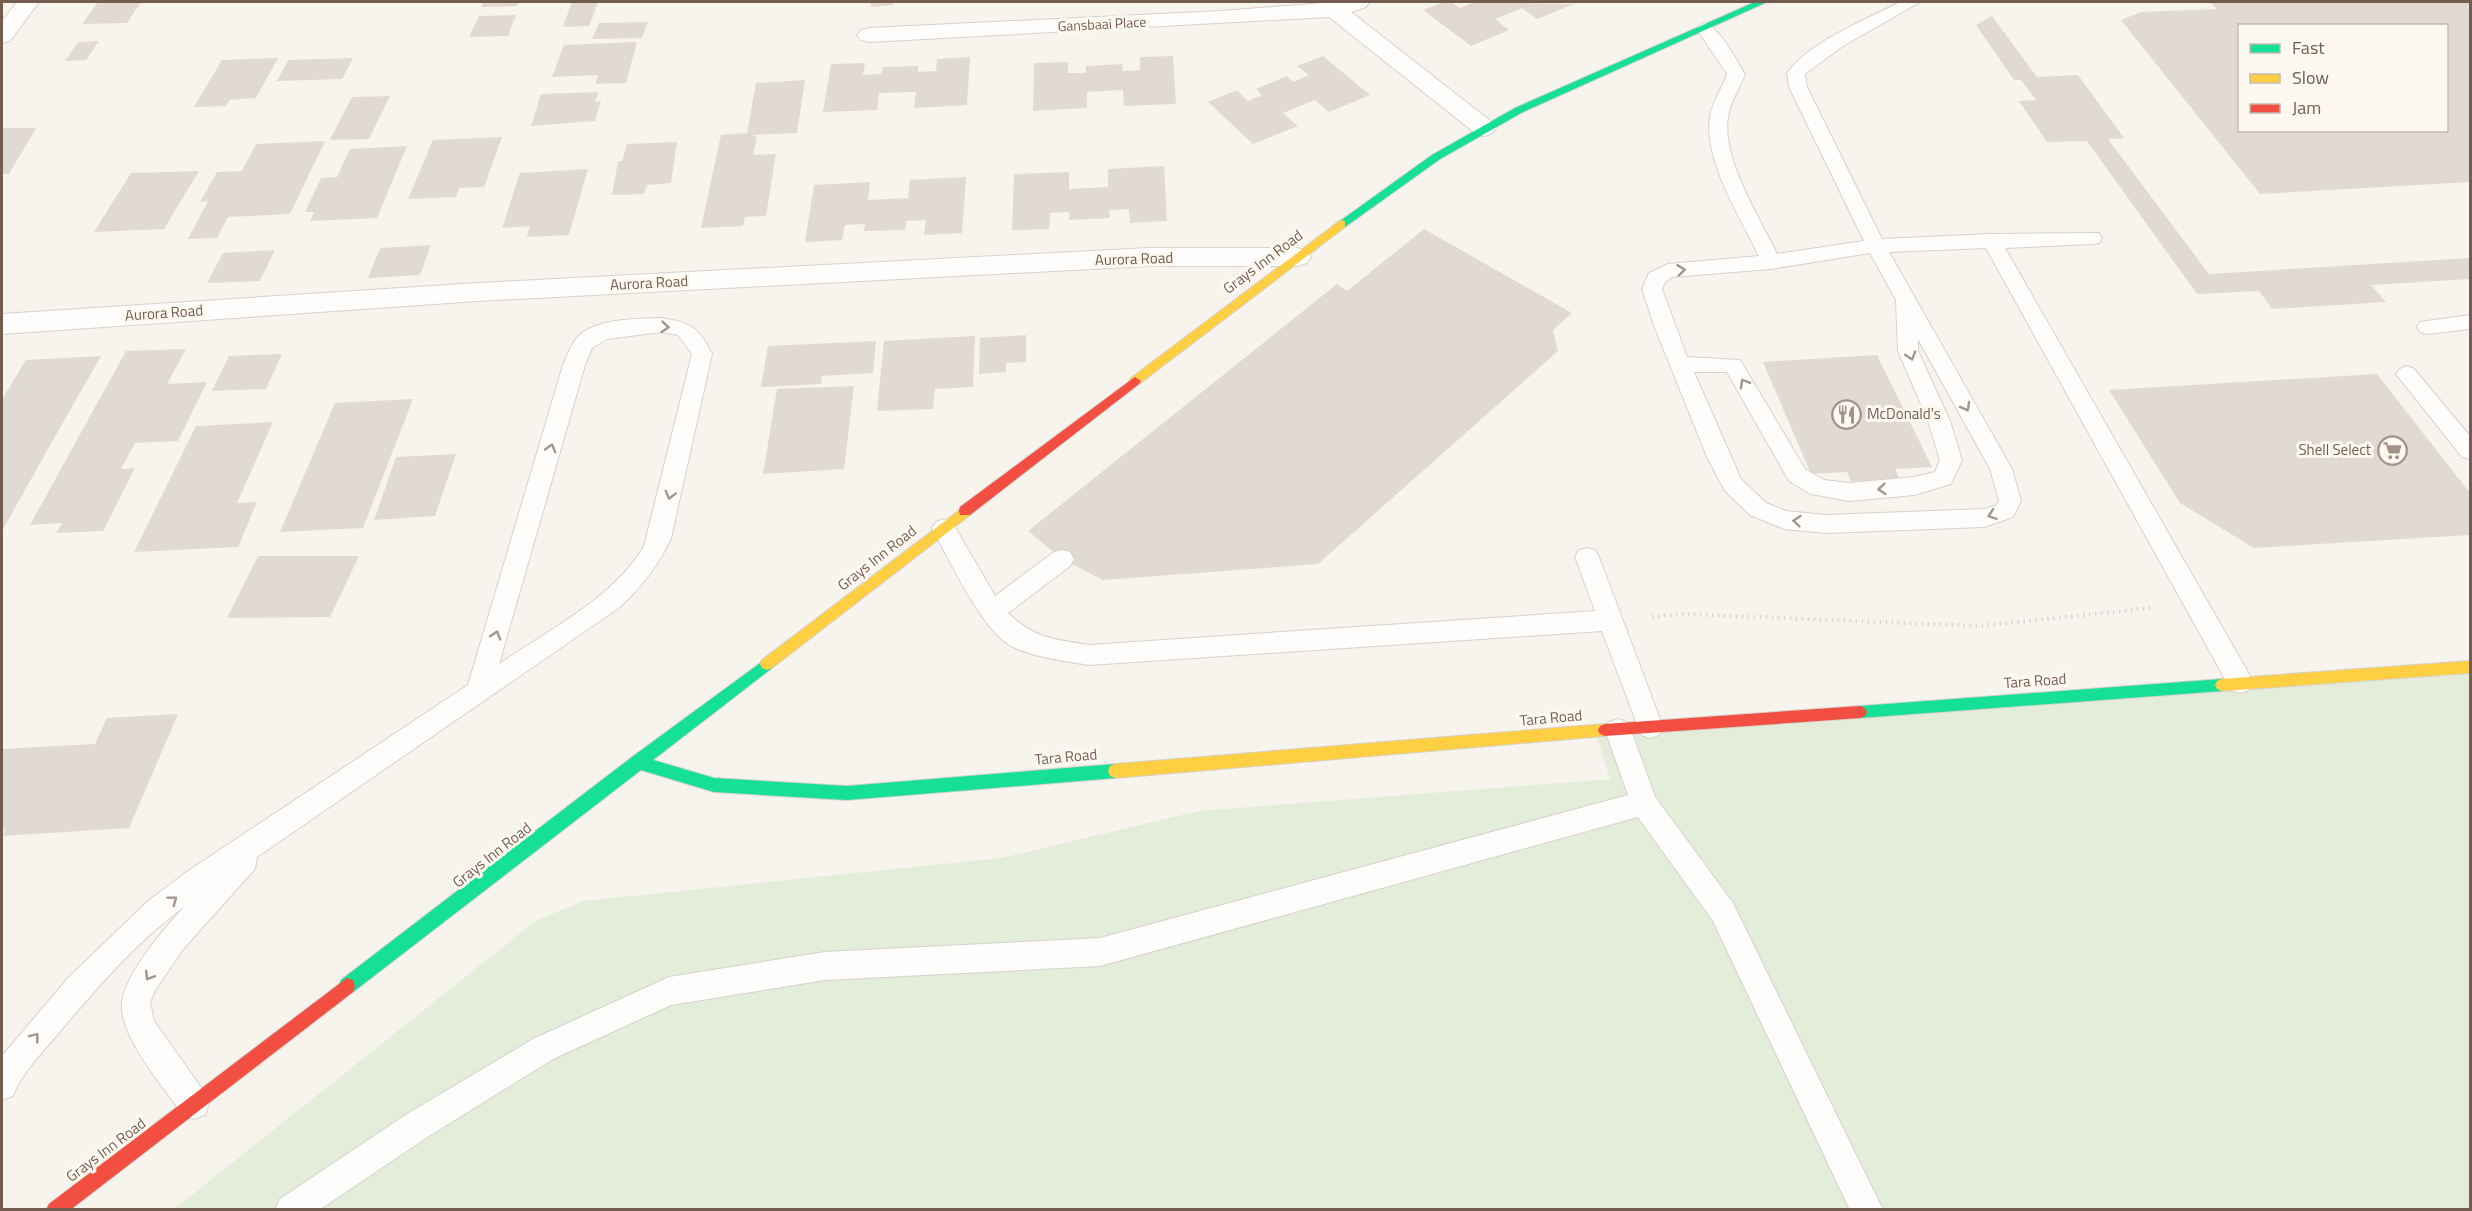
<svg xmlns="http://www.w3.org/2000/svg" width="2472" height="1211" font-family="'Titillium Web',sans-serif">
<rect width="100%" height="100%" fill="#f7f4ee"/>
<polygon fill="#e4edda" points="2470,663 2470,1209 173,1210 537,920 583,901 1001,858 1199,811 1610,779 1595,731"/>
<g fill="#e1dad3" fill-rule="evenodd">
<polygon points="98,2 141,2 127,23 82,24"/>
<polygon points="484,2 519,2 517,6 481,7"/>
<polygon points="572,2 598,2 589,26 563,27"/>
<polygon points="871,2 893,2 893,5 871,7"/>
<polygon points="1443,2 1451,2 1460,8 1472,3 1470,2 1574,4 1537,19 1522,8 1495,19 1509,30 1471,46 1423,10"/>
<path d="M2210,2h260v180l-210,12 -139,-174 20,-8 76,-3zM2240,26h206v104h-206z"/>
<polygon points="516,15 508,36 469,37 479,16"/>
<polygon points="1992,16 2037,77 2078,75 2124,138 2108,139 2209,274 2470,258 2470,279 2371,285 2386,302 2272,309 2259,291 2197,294 2087,141 2047,142 2019,101 2036,100 2021,80 2014,80 1976,25"/>
<polygon points="648,22 642,38 592,39 599,23"/>
<polygon points="99,41 86,60 65,61 78,42"/>
<polygon points="637,42 626,83 595,84 598,75 552,77 564,45"/>
<polygon points="1173,56 1176,104 1124,106 1123,90 1087,92 1087,108 1033,111 1034,63 1068,62 1068,73 1086,73 1086,66 1122,64 1123,71 1140,70 1140,57"/>
<polygon points="1323,56 1370,95 1329,112 1315,100 1283,113 1298,126 1253,144 1208,102 1237,90 1248,101 1262,95 1256,89 1287,76 1293,82 1309,75 1297,66"/>
<polygon points="970,57 967,105 914,108 916,92 879,93 877,110 823,112 831,64 865,63 863,75 881,74 883,67 918,66 918,72 936,71 937,59"/>
<polygon points="278,58 256,98 230,100 226,106 194,107 222,60"/>
<polygon points="353,58 342,79 277,81 288,60"/>
<polygon points="805,80 797,133 752,135 757,137 753,155 776,154 766,216 745,217 743,226 701,228 721,135 747,133 756,83"/>
<polygon points="598,92 595,102 601,101 595,121 531,126 541,94"/>
<polygon points="390,96 369,139 330,140 352,97"/>
<polygon points="2,128 36,128 9,174 2,174"/>
<polygon points="502,137 484,187 459,188 456,197 408,199 433,140"/>
<polygon points="325,141 290,214 228,217 217,238 188,239 208,201 200,202 217,172 242,171 256,144"/>
<polygon points="677,142 671,183 647,185 644,194 612,195 618,161 622,161 627,144"/>
<polygon points="407,146 377,218 310,221 314,212 305,212 321,178 337,177 350,149"/>
<polygon points="1164,166 1167,221 1130,223 1129,209 1109,210 1110,218 1069,220 1069,212 1050,213 1049,229 1012,230 1014,174 1069,172 1069,189 1108,187 1108,169"/>
<polygon points="588,169 569,235 527,237 530,226 502,228 520,173"/>
<polygon points="199,171 164,229 94,232 131,173"/>
<polygon points="966,177 962,233 924,235 926,220 906,221 905,230 864,231 865,224 845,225 842,240 805,242 814,185 870,182 868,200 908,198 910,180"/>
<polygon points="1424,229 1572,313 1553,330 1558,351 1318,564 1103,580 1062,559 1028,531 1337,284 1347,291"/>
<polygon points="431,245 420,275 368,278 380,248"/>
<polygon points="275,250 260,281 207,283 223,253"/>
<polygon points="1026,335 1026,362 1006,363 1006,372 979,374 980,338"/>
<polygon points="975,336 973,387 935,389 933,409 877,411 884,341"/>
<polygon points="876,341 873,373 822,376 821,384 761,387 768,346"/>
<polygon points="186,349 167,384 207,382 178,441 135,443 121,469 135,468 103,531 56,533 62,523 30,525 126,351"/>
<polygon points="282,354 266,389 212,391 229,356"/>
<polygon points="1877,355 1932,467 1895,469 1903,485 1854,488 1847,472 1811,474 1763,362"/>
<polygon points="101,356 57,433 2,531 2,399 26,360"/>
<polygon points="2377,374 2470,493 2470,535 2254,548 2180,503 2109,390"/>
<polygon points="854,386 844,469 763,474 777,389"/>
<polygon points="413,399 363,528 280,532 335,403"/>
<polygon points="273,422 237,503 257,502 238,547 134,552 196,426"/>
<polygon points="456,454 435,516 374,520 396,457"/>
<polygon points="258,556 359,556 330,617 227,618"/>
<polygon points="178,714 129,828 2,836 6,829 2,830 2,749 95,744 107,718"/>
</g>
<g fill="none" stroke-linecap="round" stroke-linejoin="round">
<defs>
<g id="lane">
<path d="M1900,2h20l-77,44 -38,28 2,13 75,152 109,-5 108,-1 3,5 -3,5 -7,1 -87,4 244,426 3,8 -3,8 -9,3 -9,-3 -245,-442 -97,4 123,217 9,32 -8,16 -29,10 -158,6 -42,-4 -34,-14 -25,-24 -18,-34 -52,-129 -13,-39 7,-16 19,-9 91,-8c-18,-37 -56,-97 -49,-139 2,-15 12,-28 17,-43l-31,-46 8,-5c16,4 32,37 41,51 -5,15 -15,27 -17,43 -7,41 32,101 49,137l87,-13 -75,-154 -2,-14c23,-32 79,-53 113,-71zM1870,253l26,47 2,51 30,70 12,39 -5,12 -21,5 -65,6 -25,-3 -19,-11 -65,-109 -53,-3 -25,-68 3,-7 7,-5 99,-8zM1918,339l72,130 9,32 -2,4 -13,4 -158,6 -40,-4 -20,-8 -25,-24 -47,-107h33l62,109 22,13 38,7 65,-6 37,-11 11,-24 -12,-39 -32,-70z"/>
<polygon points="2470,315 2470,329 2427,334 2420,332 2417,327 2420,322"/>
<path d="M661,318c30,5 37,8 51,36l-41,184c-12,27 -29,48 -51,69l-363,250 -2,12 -71,79 -28,41 -6,13 4,19 51,72 4,11 -4,11 -11,4 -11,-4c-18,-27 -65,-79 -61,-113 3,-28 44,-76 63,-96 -49,36 -90,84 -129,130 -16,19 -34,37 -43,60l-11,4v-44l66,-78 80,-77 40,-30 280,-186 95,-320c4,-8 7,-19 13,-26 17,-21 60,-20 85,-21zM661,332l17,3 14,19 -48,192c-29,51 -97,85 -145,118l86,-299 7,-17 15,-9z"/>
<polygon points="2407,366 2414,369 2470,436 2470,459 2462,457 2400,379 2396,374 2400,369"/>
<path d="M944,519l8,3 43,74 59,-44 8,-2 8,2 4,7 -4,7 -62,47c27,26 46,26 81,32l506,-34 -20,-54 4,-7 8,-2 8,2 4,7 64,170 -4,8 -9,3 -9,-3 -39,-104 -513,34c-23,-4 -61,-8 -81,-21 -28,-18 -59,-85 -76,-116l4,-6z"/>
<polygon points="1618,719 1627,722 1631,730 1655,797 1733,903 1883,1210 1850,1210 1713,921 1638,817 1100,966 825,980 671,1005 553,1059 429,1136 319,1210 275,1210 280,1199 407,1114 533,1039 669,977 825,952 1100,938 1628,795 1605,730 1609,722"/>
</g>
<g id="street">
<polygon points="17,2 39,2 10,41 2,43 2,21"/>
<polygon points="1337,2 1369,2 1366,7 1351,12 1493,123 1496,128 1493,133 1484,136 1475,133 1329,17 869,42 861,40 857,35 861,30 869,28 1221,11"/>
<polygon points="1149,248 1297,248 1307,251 1311,257 1307,263 1297,266 1149,266 478,301 2,334 2,314 478,283"/>
</g>
<g id="fast">
<polygon points="1755,2 1767,2 1523,112 1440,159 1345,227 1341,228 1336,224 1432,155 1515,108"/>
<polygon points="767,658 772,660 774,664 772,668 653,760 714,778 847,786 1115,764 1120,766 1122,771 1120,776 1115,778 847,800 714,792 641,770 353,992 347,994 341,992 339,986 341,980 632,757"/>
<polygon points="2222,679 2227,681 2229,685 2227,689 2222,691 1860,718 1855,716 1853,712 1855,708 1860,706"/>
</g>
<g id="slow">
<polygon points="1341,220 1345,221 1345,227 1139,384 1131,384 1129,381 1131,378"/>
<polygon points="965,506 970,507 971,511 970,515 772,668 767,670 762,668 760,664 762,660"/>
<polygon points="2470,661 2470,673 2222,691 2217,689 2215,685 2217,681 2222,679"/>
<polygon points="1605,724 1610,726 1612,730 1610,734 1605,736 1115,778 1110,776 1108,771 1110,766 1115,764"/>
</g>
<g id="jam">
<polygon points="1135,377 1141,381 1139,384 970,515 960,515 959,511 960,507"/>
<polygon points="1860,706 1865,708 1867,712 1865,716 1860,718 1605,736 1600,734 1598,730 1600,726 1605,724"/>
<polygon points="347,978 353,980 355,986 353,992 70,1210 46,1210 49,1204"/>
</g>
</defs>
<use href="#lane" stroke="#d7d1cc" stroke-width="2"/>
<use href="#street" stroke="#d7d1cc" stroke-width="2"/>
<use href="#fast" stroke="#d7d1cc" stroke-width="2"/>
<use href="#slow" stroke="#d7d1cc" stroke-width="2"/>
<use href="#jam" stroke="#d7d1cc" stroke-width="2"/>
<polyline stroke="#dad4cf" stroke-width="4" stroke-dasharray="1.5 4.5" stroke-linecap="butt" points="1652,617 1683,614 1979,626 2153,608"/>
<use href="#lane" fill="#fefdfc" fill-rule="evenodd"/>
<use href="#street" fill="#fefdfc" fill-rule="evenodd"/>
<use href="#fast" fill="#16e098" fill-rule="evenodd"/>
<use href="#slow" fill="#ffcf43" fill-rule="evenodd"/>
<use href="#jam" fill="#f24e42" fill-rule="evenodd"/>
</g>
<defs><path id="oneway-chevron" d="M-2-3.5L2.5 0L-2 3.5" fill="none" stroke-width="1.6" stroke-linecap="round" stroke-linejoin="round" transform="scale(1.5)"/></defs>
<g stroke="#a4958c">
<use href="#oneway-chevron" transform="translate(1681 270) rotate(-7)"/>
<use href="#oneway-chevron" transform="translate(665 327) rotate(5)"/>
<use href="#oneway-chevron" transform="translate(1911 356) rotate(73)"/>
<use href="#oneway-chevron" transform="translate(1744 383) rotate(-120)"/>
<use href="#oneway-chevron" transform="translate(1966 407) rotate(61)"/>
<use href="#oneway-chevron" transform="translate(551 448) rotate(-74)"/>
<use href="#oneway-chevron" transform="translate(1882 489) rotate(175)"/>
<use href="#oneway-chevron" transform="translate(670 495) rotate(104)"/>
<use href="#oneway-chevron" transform="translate(1992 515) rotate(161)"/>
<use href="#oneway-chevron" transform="translate(1797 521) rotate(-175)"/>
<use href="#oneway-chevron" transform="translate(496 635) rotate(-73)"/>
<use href="#oneway-chevron" transform="translate(173 900) rotate(-37)"/>
<use href="#oneway-chevron" transform="translate(149 976) rotate(121)"/>
<use href="#oneway-chevron" transform="translate(35 1037) rotate(-52)"/>
</g>
<defs>
<symbol id="restaurant-ring" viewBox="-11 -11 22 22"><circle r="9.5" fill="#fef9f0" stroke="#a29287" stroke-width="1.5"/><path d="M-5-6h1v4h1v-4h1v4h1v-4h1v5L-1.5 .5V6h-2V.5L-5-1ZM5-6V6H3V1.5H1.5Q1.5-4 5-6Z" fill="#a29287"/></symbol>
<symbol id="supermarket-ring" viewBox="-11 -11 22 22"><circle r="9.5" fill="#fef9f0" stroke="#a29287" stroke-width="1.5"/><path d="M-6-5.5h2.5l.6 2H6L4.5 2H-2.5L-4.4-4H-6ZM-1.5 3.2a1.3 1.3 0 1 0 .1 0ZM3 3.2a1.3 1.3 0 1 0 .1 0Z" fill="#a29287"/></symbol>
</defs>
<g fill-rule="evenodd">
<use href="#restaurant-ring" x="1830" y="398" width="33" height="33"/>
<use href="#supermarket-ring" x="2376" y="434" width="33" height="33"/>
</g>
<g text-anchor="middle" stroke-width="6" stroke-linejoin="round" paint-order="stroke">
<g font-size="14" fill="#745d4f" stroke="#fef9f0">
<text transform="translate(1102 24) rotate(-3)" y="5">Gansbaai Place</text>
</g>
<g font-size="15" fill="#745d4f" stroke="#fef9f0">
<text transform="translate(1134 259) rotate(-2)" y="5">Aurora Road</text>
<text transform="translate(1263 262) rotate(-37)" y="5">Grays Inn Road</text>
<text transform="translate(649 283) rotate(-3)" y="5">Aurora Road</text>
<text transform="translate(164 313) rotate(-4)" y="5">Aurora Road</text>
<text transform="translate(877 558) rotate(-38)" y="5">Grays Inn Road</text>
<text transform="translate(2035 681) rotate(-4)" y="5">Tara Road</text>
<text transform="translate(1551 718) rotate(-5)" y="5">Tara Road</text>
<text transform="translate(1066 757) rotate(-5)" y="5">Tara Road</text>
<text transform="translate(492 855) rotate(-38)" y="5">Grays Inn Road</text>
<text transform="translate(106 1150) rotate(-37)" y="5">Grays Inn Road</text>
</g>
<g font-size="15" fill="#745d4f" stroke="#fef9f0" text-anchor="start">
<text x="1867" y="419">McDonald's</text>
<text x="2371" y="455" text-anchor="end">Shell Select</text>
</g>
</g>
<rect width="2472" height="1211" fill="none" stroke="#745d4f" stroke-width="6"/>
<rect x="2238" y="24" width="210" height="108" fill="#fef9f0" stroke="#c7bbb0" stroke-width="1.5"/>
<rect x="2250" y="44" width="30" height="9" fill="#16e098" stroke="#c7bbb0" stroke-width="1.5"/>
<text x="2292" y="54" font-size="18" fill="#745d4f">Fast</text>
<rect x="2250" y="74" width="30" height="9" fill="#ffcf43" stroke="#c7bbb0" stroke-width="1.5"/>
<text x="2292" y="84" font-size="18" fill="#745d4f">Slow</text>
<rect x="2250" y="104" width="30" height="9" fill="#f24e42" stroke="#c7bbb0" stroke-width="1.5"/>
<text x="2292" y="114" font-size="18" fill="#745d4f">Jam</text>
</svg>
